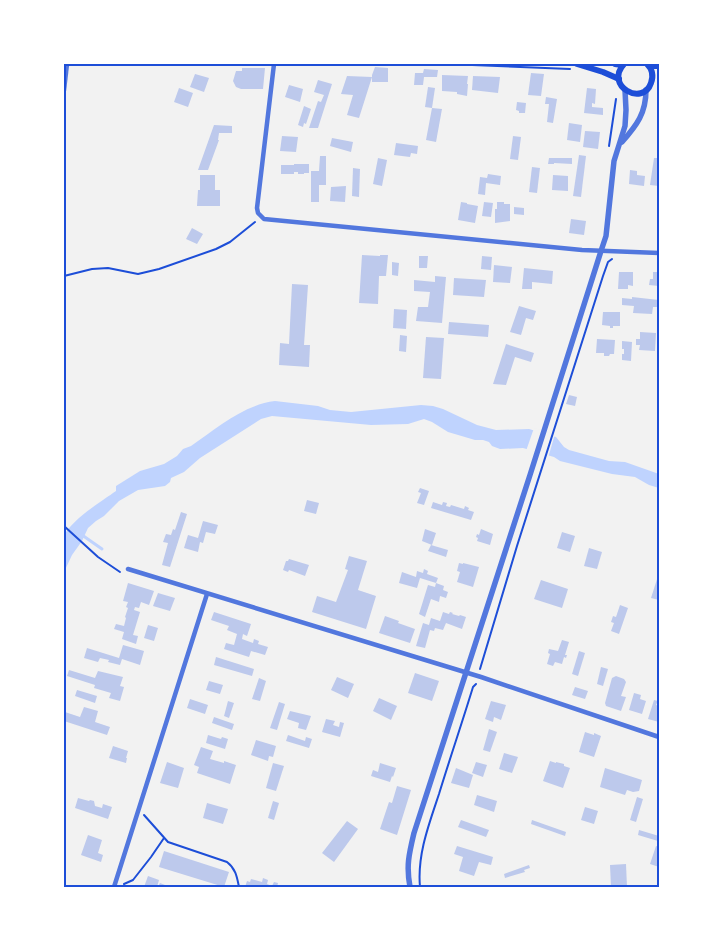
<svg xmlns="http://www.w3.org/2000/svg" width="723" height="951" font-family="'PT Sans',sans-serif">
<rect width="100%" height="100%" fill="#f2f2f2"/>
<path fill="#bfd3fe" d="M275,401l43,5 12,4 21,2 70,-7 12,1 10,3 34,16 19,5 33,-1 27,8 8,10 5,3 40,11 16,1 34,12v14l-10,-3 -14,-8 -23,-3 -52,-13 -6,-4 -31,-9 -23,1 -8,-3 -3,-4 -6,-2h-8l-27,-8 -16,-10 -8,-3 -16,5 -37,1 -99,-9 -11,3 -61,39 -16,14 -13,6 -1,4 -5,4 -27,4 -19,11 -15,15 -8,5 -8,7 -6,13 -10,14 -8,17c0,-8 -2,-31 0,-36 7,-16 38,-35 52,-45v-5l24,-15 24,-7 13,-8 6,-7 8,-3c26,-18 52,-41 84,-45z"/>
<polygon fill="#f2f2f2" points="534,428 555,434 548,458 526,451"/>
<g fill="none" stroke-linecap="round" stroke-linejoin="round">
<polyline stroke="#bfd3fe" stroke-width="3" points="82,535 102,549"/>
</g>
<g fill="#bdc9ec">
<polygon points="375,67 388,68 388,82 372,82 372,75"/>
<polygon points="242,68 265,68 263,89 241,89 236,87 233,81 236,71 242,71"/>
<polygon points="424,69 438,70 437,77 424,77 423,85 414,85 415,73 423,73"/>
<polygon points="531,73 544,74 541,96 528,95"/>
<polygon points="195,74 209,78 204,92 190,87"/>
<polygon points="442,75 468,76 467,84 468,84 467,96 457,94 457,92 442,91"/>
<polygon points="347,76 372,77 359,118 347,115 353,95 341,94"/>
<polygon points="473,76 500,77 498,93 472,90"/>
<polygon points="318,80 332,84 318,128 309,128 318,101 321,102 324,95 314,92"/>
<polygon points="289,85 303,89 300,102 285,97"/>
<polygon points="428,87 435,88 432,108 425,107"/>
<polygon points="179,88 193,93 188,107 174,102"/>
<polygon points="587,88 596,89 595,104 592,103 592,107 603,108 603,115 584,113"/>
<polygon points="546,97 557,99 553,123 547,122 549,104 545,104"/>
<polygon points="517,102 526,103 525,113 519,113 519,111 516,110"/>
<polygon points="304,106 311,109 306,124 304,123 303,127 298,125"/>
<polygon points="432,108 442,109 436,142 426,140"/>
<polygon points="569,123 582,125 580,142 567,140"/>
<polygon points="214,125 232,126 232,133 219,133 218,140 219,140 208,170 198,170"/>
<polygon points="585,131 600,132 598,149 583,147"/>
<polygon points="282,136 298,137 296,152 280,151"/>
<polygon points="513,136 521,137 518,160 510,159"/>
<polygon points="332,138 353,142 351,152 330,146"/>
<polygon points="396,143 418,146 417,154 411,153 410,157 394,155"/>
<polygon points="579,155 586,156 581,197 573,196"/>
<polygon points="320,156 326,156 326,185 319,185 319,202 311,202 311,171 319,171"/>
<polygon points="378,158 387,160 382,186 373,184"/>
<polygon points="549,158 572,158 572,164 554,163 554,164 548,164"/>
<polygon points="654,158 659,158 659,186 650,185"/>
<polygon points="294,164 309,164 309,173 304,173 304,174 298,174 298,172 294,172 294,174 281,174 281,165 294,165"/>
<polygon points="532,167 540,168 537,193 529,192"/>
<polygon points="353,168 360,169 359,197 352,196"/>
<polygon points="630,170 637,171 637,175 645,176 644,186 629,184"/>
<polygon points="488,174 501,176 500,185 486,183 485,195 478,194 480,177 487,178"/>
<polygon points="200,175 215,175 215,190 220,190 220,206 197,206 198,190 200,190"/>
<polygon points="553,175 568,176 568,191 552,190"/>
<polygon points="346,186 345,202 330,201 331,187"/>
<polygon points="461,202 467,203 467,204 478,206 475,223 458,220"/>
<polygon points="484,202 493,203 491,217 482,216"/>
<polygon points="497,202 504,202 504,204 510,204 510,221 495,223 495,209 497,209"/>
<polygon points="514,207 524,208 524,215 514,214"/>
<polygon points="571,219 586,221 584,235 569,233"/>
<polygon points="192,228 203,234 197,244 186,239"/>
<polygon points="362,255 380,256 380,255 388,255 386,276 379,276 378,304 359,303"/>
<polygon points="419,256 428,256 427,268 419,268"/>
<polygon points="482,256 492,257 491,270 481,269"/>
<polygon points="392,262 399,263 398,276 392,275"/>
<polygon points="494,265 512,267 510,283 493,282"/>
<polygon points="524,268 553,271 552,284 532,282 532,289 522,289"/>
<polygon points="619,272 633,272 633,286 628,285 628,289 618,289"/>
<polygon points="653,272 659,272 659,286 649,285 650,279 653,279"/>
<polygon points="435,276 446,277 442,323 416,321 418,307 428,307 430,292 414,291 414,280 435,282"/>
<polygon points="454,278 486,280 484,297 453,295"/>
<polygon points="292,284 308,285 304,345 310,345 309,367 279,365 280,343 289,344"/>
<polygon points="632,297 659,300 659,307 653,307 652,314 633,313 634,306 622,305 622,298 632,299"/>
<polygon points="519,306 536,311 533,320 526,318 521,335 510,332"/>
<polygon points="394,309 407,310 406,329 393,328"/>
<polygon points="603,312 620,312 620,326 613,326 613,328 610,328 610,326 602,325"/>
<polygon points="449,322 489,325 488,337 448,334"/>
<polygon points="640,332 656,333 655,351 639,350 640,345 636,345 636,339 640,339"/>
<polygon points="400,335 407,336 406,352 399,351"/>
<polygon points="426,337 444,338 441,379 423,378"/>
<polygon points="597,339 615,340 614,354 610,354 609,356 604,356 604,353 596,353"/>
<polygon points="622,341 632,342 631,361 622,360 622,354 624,354 624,349 622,349"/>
<polygon points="506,344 534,353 531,362 515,357 506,385 493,384"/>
<polygon points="569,395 577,397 575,406 566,404"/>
<polygon points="420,488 429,491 424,505 417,503 421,493 418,492"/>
<polygon points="307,500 319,503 316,514 304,511"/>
<polygon points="433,502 442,505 443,502 447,503 446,506 450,507 451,505 464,509 465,506 469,508 468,510 474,512 471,520 431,508"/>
<polygon points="181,512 187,514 170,567 162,565 168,543 163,542 166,534 171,535 173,529 175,530"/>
<polygon points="203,521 218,525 215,534 206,532 203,543 200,542 198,552 184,548 188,535 198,538"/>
<polygon points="425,529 436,533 432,545 422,541"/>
<polygon points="481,529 493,534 490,545 477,541 478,538 476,537 477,534 479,535"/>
<polygon points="562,532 575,536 570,552 557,548"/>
<polygon points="431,545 448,550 446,557 428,551"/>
<polygon points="589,548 602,552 597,569 584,566"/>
<polygon points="349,556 367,561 358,590 376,596 366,629 312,612 317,596 336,602 348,570 345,569"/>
<polygon points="289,559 309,565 305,576 289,570 288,572 283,570 286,561 288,561"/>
<polygon points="459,563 463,564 463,563 479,567 473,587 457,582 460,572 457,571"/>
<polygon points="424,569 428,571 427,574 438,578 436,583 420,578 417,588 399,583 402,572 416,577 417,571 423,573"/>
<polygon points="659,573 659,600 651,598"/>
<polygon points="541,580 568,589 562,608 534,599"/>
<polygon points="128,583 154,591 149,605 141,602 139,608 135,607 134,610 140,612 133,635 138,636 136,644 122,639 124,632 114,629 116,624 124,626 126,618 125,617 128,608 126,607 128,602 123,601"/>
<polygon points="436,583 444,586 443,590 448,592 446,598 440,596 439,602 431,599 425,617 419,614 428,585 435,587"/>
<polygon points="158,593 175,598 170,611 153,606"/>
<polygon points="620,605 628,608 619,634 611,631 614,623 611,622 613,616 616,617"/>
<polygon points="214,612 251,624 247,636 243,634 242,639 253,643 254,639 259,641 258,644 268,647 265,655 251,651 249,657 224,649 226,643 234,645 237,634 227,630 229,626 211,620"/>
<polygon points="443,612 449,614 450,612 453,613 452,614 459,616 460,615 466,617 462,629 446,623 443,630 435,628 434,631 430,630 425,648 416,646 423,623 429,625 431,618 440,621"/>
<polygon points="385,616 399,621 398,623 415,629 410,643 379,633"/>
<polygon points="148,625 158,628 154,641 144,638"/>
<polygon points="562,640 569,642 565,655 567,655 566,658 564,657 562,664 555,662 553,666 547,664 550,654 548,653 549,649 558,651"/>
<polygon points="123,645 144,651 140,665 122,659 120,665 108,662 109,660 100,658 98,662 84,658 87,648 119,658"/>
<polygon points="579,651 585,653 578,676 572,674"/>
<polygon points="216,657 254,669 252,676 214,665"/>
<polygon points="601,667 608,669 603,686 597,684"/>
<polygon points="69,670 95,678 98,671 123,677 120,686 124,687 120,701 109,698 111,693 94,688 95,685 67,676"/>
<polygon points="415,673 439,681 432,701 408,693"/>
<polygon points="616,676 624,679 626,682 621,696 626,697 621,711 606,706 605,703 612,678"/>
<polygon points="337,677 354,684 348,698 331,690"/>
<polygon points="259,678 266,681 260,701 252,699"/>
<polygon points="209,681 223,685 220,694 206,690"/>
<polygon points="575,687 588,691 585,699 572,695"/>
<polygon points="77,690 97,696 95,703 75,696"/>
<polygon points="634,693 641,695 640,699 646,701 642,714 629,710"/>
<polygon points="379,698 397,706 391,720 373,711"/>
<polygon points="190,699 208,705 205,714 187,708"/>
<polygon points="654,700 658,701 656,705 659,706 659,722 648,719"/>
<polygon points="228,701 234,703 229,718 224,716"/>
<polygon points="491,701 506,705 501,720 494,717 493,722 485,719"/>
<polygon points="279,702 285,704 277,730 270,728"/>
<polygon points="64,707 66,707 65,712 80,717 84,707 98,711 95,722 110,727 107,735 64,721"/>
<polygon points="290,711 311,716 306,730 298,728 299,723 287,719"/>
<polygon points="214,717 234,724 232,730 212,723"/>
<polygon points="326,719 335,721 333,725 339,727 340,722 344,723 340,737 322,732"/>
<polygon points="489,729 497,732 490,752 483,750"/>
<polygon points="585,732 594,735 594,733 601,736 594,757 579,752"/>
<polygon points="208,735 221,739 222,737 228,739 225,749 206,743"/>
<polygon points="288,735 305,741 306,737 312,739 309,748 286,741"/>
<polygon points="256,740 276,746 273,757 269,756 268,761 251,755"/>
<polygon points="113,746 128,751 126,758 127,758 126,763 109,758"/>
<polygon points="201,747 213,751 210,759 224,763 224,761 236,765 230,784 197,773 199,767 194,765"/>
<polygon points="504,753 518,757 512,773 499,769"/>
<polygon points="550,761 556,763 556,762 564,764 564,766 570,768 563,788 543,781"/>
<polygon points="167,762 184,768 178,788 160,783"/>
<polygon points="476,762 487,765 483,777 472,773"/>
<polygon points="273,763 284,766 276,791 266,788"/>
<polygon points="380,763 396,768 393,777 392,776 390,782 371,776 373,770 378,772"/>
<polygon points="456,768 473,775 469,788 451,783"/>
<polygon points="605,768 642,780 639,791 633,792 627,790 625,795 600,787"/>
<polygon points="397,786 411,790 397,835 380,829 389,802 392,803"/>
<polygon points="477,795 497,801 494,812 474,805"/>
<polygon points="637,797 643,799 636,822 630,820"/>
<polygon points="78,798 89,801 90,800 94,801 95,806 102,808 103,804 112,807 108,819 75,808"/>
<polygon points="273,801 279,803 274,820 268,818"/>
<polygon points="207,803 228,809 223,824 203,818"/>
<polygon points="585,807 598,811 594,824 581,820"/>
<polygon points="461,820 489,830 486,837 458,827"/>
<polygon points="532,820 566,832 565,836 531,824"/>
<polygon points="347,821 358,829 334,862 322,853"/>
<polygon points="639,830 659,836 658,841 638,835"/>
<polygon points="88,835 102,840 98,853 103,855 101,862 81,855"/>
<polygon points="457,846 493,857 491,865 479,862 474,876 459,871 463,857 454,854"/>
<polygon points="656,846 659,847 659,867 650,864"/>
<polygon points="164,851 229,872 224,887 159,867"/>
<polygon points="626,864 627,887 611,887 610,865"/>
<polygon points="529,865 530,868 524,870 525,872 505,878 504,874"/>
<polygon points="148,876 159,880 157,887 144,887"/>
<polygon points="263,878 268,880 267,884 272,886 274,882 278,883 277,887 245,887 247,881 250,882 251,879 262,882"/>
<polygon points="160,883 170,887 158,887"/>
</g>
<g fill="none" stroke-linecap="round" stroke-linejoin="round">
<g stroke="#1d4ed8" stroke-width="2">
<polyline points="447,64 570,69"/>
<polyline points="609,146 616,99"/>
<polyline points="64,276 92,269 108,268 138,274 159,269 216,249 230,242 255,222"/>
<polyline points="64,526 98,557 120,572"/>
<polyline points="480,669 517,546 603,276 608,262 612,259"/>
<path d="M144,815l24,27 59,20c9,7 10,15 12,25"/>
<polyline points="124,884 133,880 151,857 164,838"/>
<path d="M420,887c-3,-32 9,-63 19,-93 11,-36 23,-71 34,-107l3,-3"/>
</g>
<g stroke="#5277de" stroke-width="4.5">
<polyline points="274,64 257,208 258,213 264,219 582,250 659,253"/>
<polyline points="64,90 67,64"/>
<polyline points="128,569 481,677 659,737"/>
<polyline points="114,887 207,594"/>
</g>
<g stroke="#5277de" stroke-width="5.5">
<path d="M622,142c15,-17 24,-29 24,-52"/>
<path d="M410,887c-4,-21 -1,-33 4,-54l116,-358 71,-224 5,-15 8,-75 11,-35 1,-16 -1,-20"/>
</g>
<g stroke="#1d4ed8" stroke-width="6">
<polyline points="577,64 603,72 619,79"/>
<polyline points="615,64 622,65"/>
<path d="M624,64c-20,22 19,43 27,19 3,-8 1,-14 -4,-19"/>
<polyline points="648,64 653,66 659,66"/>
</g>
</g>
<rect width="723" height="951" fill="none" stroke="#ffffff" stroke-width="130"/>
<rect x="65" y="65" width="593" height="821" fill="none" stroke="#1d4ed8" stroke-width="2"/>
</svg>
